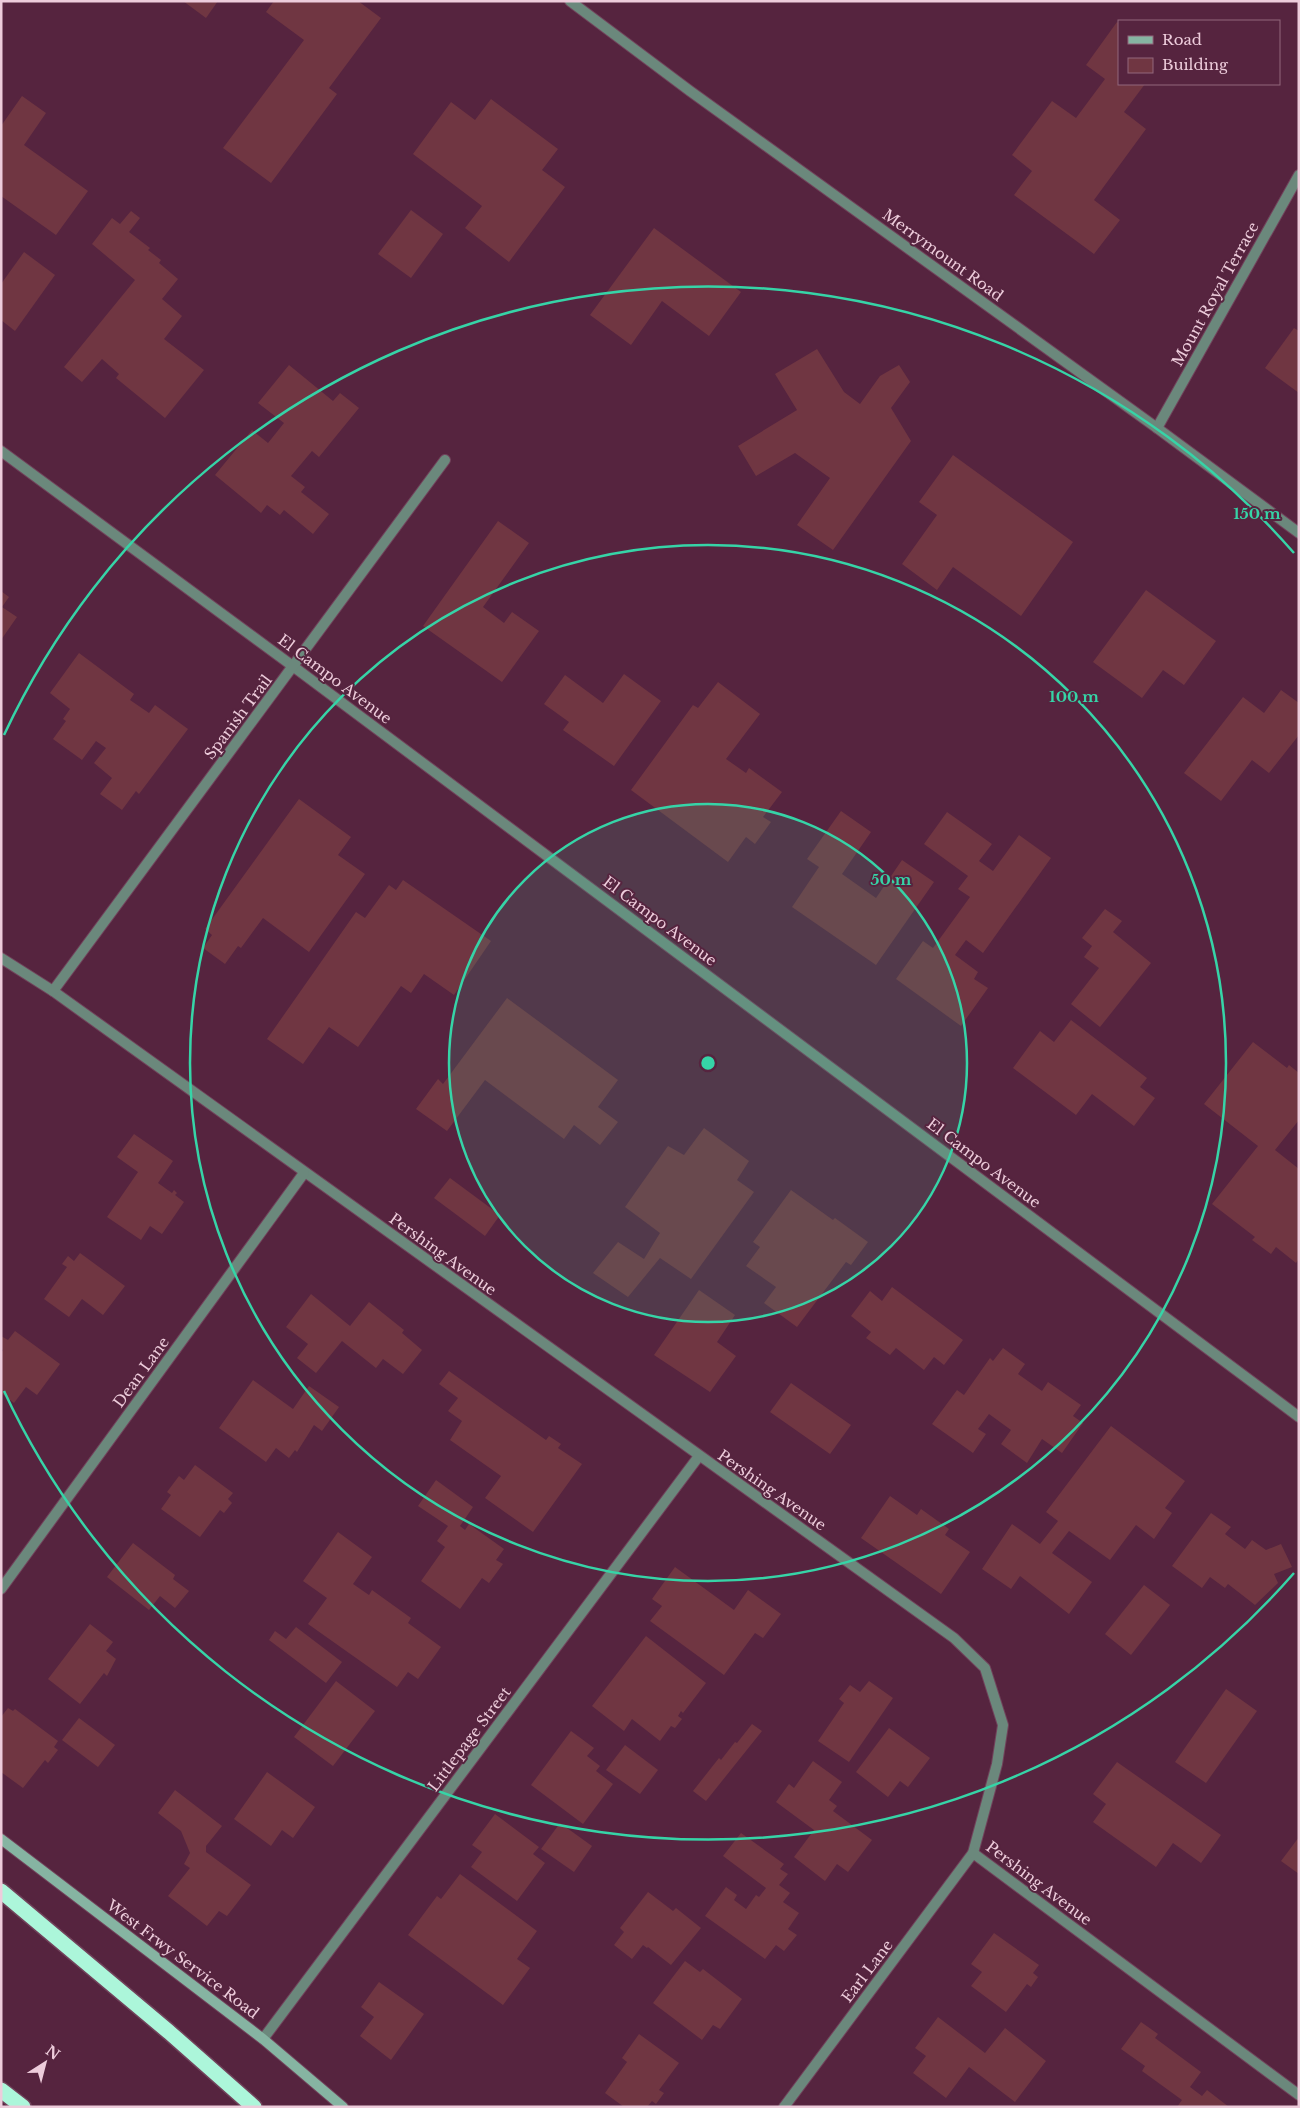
<svg xmlns="http://www.w3.org/2000/svg" width="1300" height="2108" font-family="'Libre Baskerville',serif">
<style>
.building{fill:#703642}
.lines{fill:none;stroke-linecap:round;stroke-linejoin:round}
.minor-casing{stroke:#71425b;stroke-width:12}
.secondary-casing{stroke:#71425b;stroke-width:12}
.motorway-casing{stroke:#71425b;stroke-width:18}
.minor{stroke:#6b887c;stroke-width:10}
.secondary{stroke:#86b4a2;stroke-width:10}
.motorway{stroke:#acf6da;stroke-width:15}
.ring{fill:none;stroke:#36d4a7;stroke-width:2.5}
.labels{text-anchor:middle;dominant-baseline:central;stroke-width:4;stroke-linejoin:round;paint-order:stroke}
.street-label{font-size:15px;fill:#edccdb;stroke:#56243f}
.centre{fill:#36d4a7;stroke:#56243f;stroke-width:2.5}
.ring-label{font-size:15px;text-anchor:middle;font-weight:bold;fill:#36d4a7;stroke:#56243f;stroke-width:4;stroke-linejoin:round;paint-order:stroke}
</style>
<rect width="100%" height="100%" fill="#56243f"/>
<g class="building">
<polygon points="183,1 218,1 206,18"/>
<polygon points="274,1 358,1 381,18 329,88 337,94 271,183 223,148 304,40 266,12"/>
<polygon points="1117,22 1119,24 1119,84 1145,84 1124,112 1146,129 1094,200 1120,220 1094,254 1014,195 1032,171 1012,155 1052,101 1076,118 1105,79 1086,65"/>
<polygon points="22,96 46,113 24,145 88,191 56,235 1,196 1,126"/>
<polygon points="491,99 558,149 542,170 565,187 509,262 465,228 482,206 413,154 451,102 475,120"/>
<polygon points="411,210 443,234 411,278 378,254"/>
<polygon points="131,211 140,218 129,232 150,248 148,250 161,260 159,263 178,279 162,299 182,316 164,339 204,370 165,418 116,378 119,374 102,359 82,382 64,367 135,280 92,244 112,218 120,224"/>
<polygon points="654,228 741,292 709,336 662,301 631,345 590,315"/>
<polygon points="24,252 55,275 15,331 1,320 1,284"/>
<polygon points="1294,328 1299,331 1299,393 1265,368"/>
<polygon points="817,349 844,392 860,404 880,376 899,365 910,382 891,408 911,441 833,550 797,525 830,478 795,453 756,476 738,446 797,410 775,374"/>
<polygon points="289,365 333,401 340,393 359,408 319,457 312,451 291,476 305,487 301,492 329,514 313,534 284,510 280,515 267,505 261,513 215,475 252,430 268,443 284,423 258,403"/>
<polygon points="953,455 1073,542 1021,616 953,567 937,590 902,564 937,515 919,502"/>
<polygon points="498,521 529,543 483,607 504,623 512,612 539,631 502,682 423,626"/>
<polygon points="1146,590 1216,641 1184,685 1163,670 1142,698 1093,662"/>
<polygon points="1,591 9,597 2,607 17,617 1,640"/>
<polygon points="79,653 134,694 130,700 149,713 155,705 188,729 139,794 136,791 122,810 100,794 112,778 94,763 106,748 96,741 82,760 53,739 66,721 63,719 70,709 50,693"/>
<polygon points="624,674 661,701 614,766 563,730 569,722 544,704 565,675 603,703"/>
<polygon points="718,682 760,714 726,759 746,773 749,768 782,792 763,817 771,822 755,844 746,837 728,862 631,790 693,705 698,708"/>
<polygon points="1281,690 1299,703 1299,735 1269,773 1252,760 1221,801 1184,773 1243,697 1264,713"/>
<polygon points="299,799 351,837 338,855 365,874 309,952 263,918 241,948 238,946 225,964 203,948 212,935 205,929"/>
<polygon points="841,811 871,832 842,874 876,898 902,860 934,882 876,965 792,907 819,867 807,859"/>
<polygon points="947,812 992,844 979,861 993,871 1019,835 1051,858 983,953 966,940 955,955 978,972 974,979 988,988 961,1026 896,979 923,941 933,948 970,897 958,889 968,876 924,844"/>
<polygon points="403,880 491,941 454,995 424,974 411,993 401,986 358,1047 329,1027 303,1064 267,1039 356,912 365,918 389,885 396,890"/>
<polygon points="1105,909 1122,921 1113,932 1151,963 1100,1027 1071,1004 1099,968 1084,957 1092,946 1082,938"/>
<polygon points="507,998 618,1080 598,1107 618,1122 600,1145 574,1125 564,1139 485,1080 447,1131 416,1109 438,1079 443,1084"/>
<polygon points="1071,1020 1147,1078 1140,1087 1155,1098 1134,1126 1092,1094 1076,1115 1013,1068 1040,1031 1054,1042"/>
<polygon points="1253,1042 1287,1068 1289,1065 1299,1073 1299,1120 1275,1150 1299,1169 1299,1259 1296,1263 1276,1247 1271,1254 1252,1240 1255,1237 1212,1204 1258,1146 1204,1104"/>
<polygon points="704,1128 749,1161 737,1180 754,1192 691,1279 660,1258 628,1297 593,1273 618,1242 644,1259 660,1233 625,1207 668,1146 684,1155"/>
<polygon points="134,1134 173,1161 158,1183 172,1193 174,1190 177,1193 175,1195 184,1202 162,1234 150,1226 141,1240 107,1217 138,1172 117,1157"/>
<polygon points="450,1178 500,1215 485,1236 434,1198"/>
<polygon points="791,1190 833,1220 835,1218 868,1242 851,1265 846,1262 797,1327 764,1303 776,1287 746,1266 760,1247 753,1242"/>
<polygon points="80,1253 125,1286 103,1315 82,1299 69,1317 44,1299 67,1267 62,1264 68,1256 74,1261"/>
<polygon points="892,1287 963,1340 944,1365 934,1357 924,1370 896,1348 890,1355 866,1338 871,1332 851,1316 870,1291 882,1301"/>
<polygon points="699,1290 735,1315 717,1342 736,1356 710,1392 654,1355"/>
<polygon points="311,1294 350,1326 369,1302 404,1330 402,1333 422,1350 403,1374 383,1359 376,1368 342,1341 316,1373 297,1358 308,1344 286,1327"/>
<polygon points="15,1331 60,1364 37,1395 26,1387 14,1403 1,1393 1,1353 3,1350 1,1349 1,1336 8,1340"/>
<polygon points="1003,1348 1025,1364 1018,1374 1042,1391 1048,1382 1081,1405 1073,1416 1083,1423 1062,1453 1042,1439 1027,1463 1001,1444 1011,1430 989,1414 978,1429 986,1434 973,1453 932,1424 957,1390 964,1395 990,1358 993,1361"/>
<polygon points="449,1371 546,1440 549,1436 561,1444 558,1448 582,1464 533,1532 485,1498 501,1476 450,1440 462,1421 448,1411 458,1398 439,1384"/>
<polygon points="253,1380 293,1409 309,1386 339,1407 322,1431 314,1425 297,1452 295,1450 289,1458 276,1448 266,1462 219,1428"/>
<polygon points="791,1383 851,1425 830,1454 770,1412"/>
<polygon points="1111,1426 1185,1481 1165,1508 1172,1513 1154,1539 1136,1525 1110,1560 1069,1531 1052,1553 1092,1582 1069,1614 1020,1576 1011,1589 982,1569 1012,1524 1040,1544 1058,1521 1046,1512"/>
<polygon points="195,1465 233,1493 228,1499 232,1503 224,1513 220,1510 200,1537 161,1509 171,1495 167,1492 179,1476 184,1480"/>
<polygon points="436,1480 473,1507 460,1526 465,1530 469,1524 504,1549 496,1560 503,1564 489,1583 482,1578 460,1609 421,1581 445,1547 437,1541 448,1526 418,1506"/>
<polygon points="890,1496 917,1515 921,1509 949,1529 945,1535 970,1552 941,1594 861,1538"/>
<polygon points="1211,1513 1231,1527 1225,1534 1245,1549 1252,1540 1266,1550 1281,1544 1292,1567 1274,1574 1278,1583 1255,1605 1228,1584 1225,1588 1210,1577 1202,1588 1172,1566"/>
<polygon points="338,1532 372,1557 353,1584 369,1595 372,1590 411,1618 408,1623 441,1647 418,1679 408,1672 397,1687 308,1624 327,1598 303,1581"/>
<polygon points="133,1543 175,1575 173,1579 189,1591 175,1608 160,1596 149,1610 107,1577"/>
<polygon points="675,1567 734,1610 748,1590 781,1614 763,1638 755,1633 724,1675 650,1621 662,1606 652,1599"/>
<polygon points="1144,1585 1170,1605 1131,1655 1105,1634"/>
<polygon points="90,1624 113,1642 106,1651 116,1659 107,1676 104,1673 80,1704 48,1679"/>
<polygon points="296,1627 342,1662 326,1683 269,1640 275,1631 286,1639"/>
<polygon points="646,1636 706,1683 683,1713 681,1711 678,1716 682,1719 675,1728 671,1726 660,1741 632,1719 624,1731 592,1706"/>
<polygon points="336,1681 375,1711 333,1766 294,1737"/>
<polygon points="869,1681 893,1698 849,1762 818,1741 844,1703 839,1699 850,1685 860,1692"/>
<polygon points="1226,1689 1257,1711 1206,1783 1175,1762"/>
<polygon points="8,1708 13,1711 15,1709 58,1741 54,1747 58,1750 48,1763 45,1760 23,1788 1,1772 1,1717"/>
<polygon points="79,1718 115,1745 98,1767 62,1740"/>
<polygon points="752,1724 762,1731 706,1801 693,1791 719,1758 721,1760 735,1742 737,1743"/>
<polygon points="889,1728 930,1758 908,1787 900,1781 888,1797 856,1772"/>
<polygon points="571,1731 594,1748 587,1756 600,1766 596,1771 613,1784 583,1824 531,1785"/>
<polygon points="625,1745 658,1770 640,1794 606,1770"/>
<polygon points="813,1761 842,1782 829,1800 837,1806 833,1811 872,1840 848,1872 837,1864 825,1881 794,1857 814,1830 776,1802 789,1784 794,1788"/>
<polygon points="1117,1762 1221,1835 1201,1863 1173,1843 1156,1867 1093,1822 1106,1804 1093,1794"/>
<polygon points="267,1772 315,1807 293,1838 282,1830 271,1846 234,1819"/>
<polygon points="175,1790 222,1826 206,1846 206,1852 251,1885 227,1916 219,1911 207,1926 168,1896 190,1868 184,1864 190,1853 181,1831 158,1813"/>
<polygon points="495,1814 539,1847 533,1854 545,1863 517,1901 471,1867 482,1852 472,1845"/>
<polygon points="560,1823 592,1846 574,1872 541,1849"/>
<polygon points="741,1833 784,1864 780,1869 788,1874 779,1885 790,1893 783,1902 799,1913 788,1929 797,1935 784,1951 776,1945 765,1959 705,1916 726,1887 737,1895 734,1900 746,1909 756,1895 759,1897 766,1888 723,1856"/>
<polygon points="1299,1837 1299,1874 1281,1861"/>
<polygon points="460,1874 537,1931 517,1959 530,1968 503,2005 408,1935 437,1896 441,1899"/>
<polygon points="648,1892 673,1911 676,1908 701,1928 671,1965 648,1947 647,1948 643,1945 632,1959 614,1945 624,1932 620,1928"/>
<polygon points="994,1933 1039,1965 1033,1973 1038,1977 1031,1987 1027,1984 1006,2012 971,1986 982,1972 971,1964"/>
<polygon points="685,1961 700,1972 703,1969 742,1999 720,2029 713,2025 702,2040 653,2003"/>
<polygon points="379,1982 424,2014 391,2060 360,2036 374,2017 361,2007"/>
<polygon points="938,2017 985,2053 1005,2028 1046,2061 1015,2102 969,2067 946,2098 913,2073 926,2056 915,2048"/>
<polygon points="1141,2022 1158,2034 1155,2038 1201,2072 1190,2087 1202,2096 1207,2090 1229,2107 1177,2107 1182,2100 1142,2071 1145,2066 1121,2049"/>
<polygon points="639,2034 679,2063 659,2090 664,2093 656,2104 652,2101 647,2107 624,2107 605,2093 627,2062 622,2058"/>
</g>
<g class="lines">
<g class="minor-casing">
<g id="minor">
<polyline points="570,1 690,91 1157,428 1299,533"/>
<polyline points="1157,428 1299,175"/>
<polyline points="1,451 294,667 1299,1417"/>
<polyline points="1,958 53,991 954,1638 985,1668 1003,1725 997,1764 973,1853 784,2107"/>
<polyline points="53,991 445,460"/>
<polyline points="1,1589 304,1173"/>
<polyline points="973,1853 1299,2095"/>
<polyline points="263,2039 699,1456"/>
</g>
</g>
<g class="secondary-casing">
<polyline id="secondary" points="1,1839 263,2039 343,2107"/>
</g>
<g class="motorway-casing">
<g id="motorway">
<polyline points="1,1891 169,2032 254,2107"/>
<polyline points="1,2090 23,2107"/>
</g>
</g>
<use href="#minor" class="minor"/>
<use href="#secondary" class="secondary"/>
<use href="#motorway" class="motorway"/>
</g>
<circle cx="708" cy="1063" r="259" fill="#36d4a7" fill-opacity=".12"/>
<g class="ring">
<circle cx="708" cy="1063" r="259"/>
<circle cx="708" cy="1063" r="518"/>
<path d="M1294 1573A777 777 0 0 1 4 1391M4 735A777 777 0 0 1 1294 553"/>
</g>
<g class="labels">
<g class="street-label">
<text transform="translate(943 255) rotate(36)">Merrymount Road</text>
<text transform="translate(1215 294) rotate(-61)">Mount Royal Terrace</text>
<text transform="translate(335 679) rotate(37)">El Campo Avenue</text>
<text transform="translate(238 717) rotate(-53)">Spanish Trail</text>
<text transform="translate(660 921) rotate(37)">El Campo Avenue</text>
<text transform="translate(984 1163) rotate(37)">El Campo Avenue</text>
<text transform="translate(443 1254) rotate(36)">Pershing Avenue</text>
<text transform="translate(141 1372) rotate(-54)">Dean Lane</text>
<text transform="translate(772 1490) rotate(35)">Pershing Avenue</text>
<text transform="translate(469 1739) rotate(-53)">Littlepage Street</text>
<text transform="translate(1039 1883) rotate(37)">Pershing Avenue</text>
<text transform="translate(183 1959) rotate(37)">West Frwy Service Road</text>
<text transform="translate(867 1971) rotate(-53)">Earl Lane</text>
</g>
</g>
<circle cx="708" cy="1063" r="8" class="centre"/>
<g class="ring-label">
<text x="1257" y="519">150 m</text>
<text x="1074" y="702">100 m</text>
<text x="891" y="885">50 m</text>
</g>
<rect width="1300" height="2108" fill="none" stroke="#edccdb" stroke-width="5"/>
<rect x="1118" y="20" width="162" height="65" fill="#56243f" stroke="#92677d"/>
<rect x="1128" y="36" width="25" height="8" fill="#86b4a2" stroke="#92677d"/>
<text x="1162" y="45" font-size="15" fill="#edccdb">Road</text>
<rect x="1128" y="58" width="25" height="15" fill="#703642" stroke="#92677d"/>
<text x="1162" y="70" font-size="15" fill="#edccdb">Building</text>
<g transform="translate(45 2063) rotate(36)" stroke="#56243f" stroke-width="4" paint-order="stroke">
<path d="M0-4L9 19L0 12L-9 19Z" fill="#edccdb"/>
<text y="-8" font-size="14" font-weight="bold" text-anchor="middle" fill="#edccdb">N</text>
</g>
</svg>
